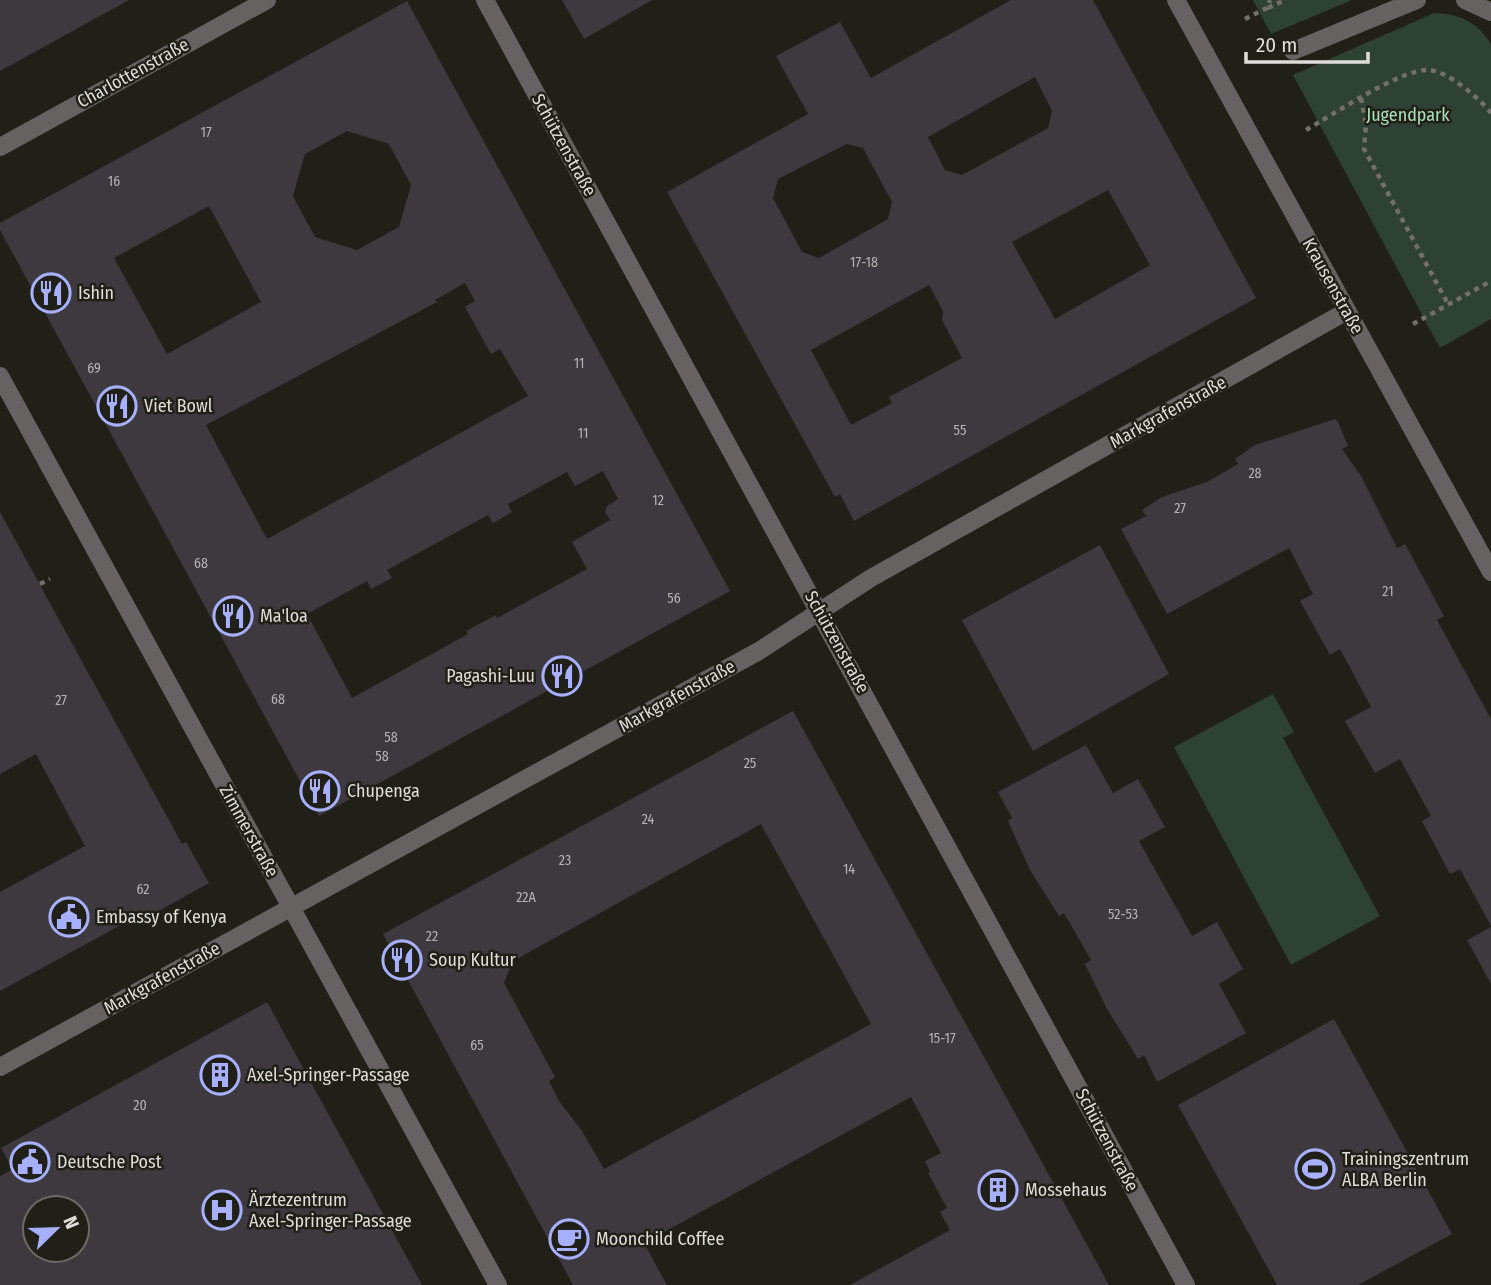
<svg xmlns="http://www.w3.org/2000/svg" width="1491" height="1285" font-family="'Fira Sans Condensed',sans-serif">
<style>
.green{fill:#2e4234}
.building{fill:#3e393f;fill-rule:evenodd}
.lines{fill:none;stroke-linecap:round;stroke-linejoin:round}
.path{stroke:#71706a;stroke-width:4.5;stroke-dasharray:5 5;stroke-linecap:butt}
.service{stroke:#666261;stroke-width:18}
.minor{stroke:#666261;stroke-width:18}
.labels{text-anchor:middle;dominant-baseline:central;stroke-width:5;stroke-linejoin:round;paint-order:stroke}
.number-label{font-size:14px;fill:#b6b4b2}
.street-label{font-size:18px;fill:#deddd9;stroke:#201f18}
.park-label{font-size:18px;fill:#a7e0b9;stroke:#201f18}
.poi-label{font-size:18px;fill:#deddd9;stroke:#201f18;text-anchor:start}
</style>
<rect width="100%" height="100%" fill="#201f18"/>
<g class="green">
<polygon points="1253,0 1352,0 1271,34"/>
<path d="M1434 13C1460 14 1477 22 1491 44V319L1440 348 1293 75Z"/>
<polygon points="1273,694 1294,732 1283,738 1380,916 1291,965 1174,747"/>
</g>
<g class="building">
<polygon points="0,0 129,0 0,71"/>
<polygon points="562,0 652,0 584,39"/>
<path d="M1011 0H1093L1256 298 854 521 840 494 835 497 667 192 808 114 776 56 840 22 871 78ZM1035 77 1052 111 1048 128 962 175 945 170 928 137ZM847 144 863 148 892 202 888 219 819 258 802 252 773 198 778 179ZM1108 190 1150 265 1055 319 1012 242ZM929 285 943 311 942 320 962 358 889 397 892 403 851 425 811 350Z"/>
<path d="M407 1 730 591 319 816 0 230V223ZM347 131 389 144 411 185 399 227 357 250 315 237 293 196 305 154ZM209 206 261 302 167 354 114 258ZM465 283 475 301 465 307 491 354 500 349 528 396 267 539 206 425 437 302 435 300ZM603 471 618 499 607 506 605 512 610 520 572 542 587 569 497 618 496 615 466 631 468 634 352 698 307 614 367 581 371 589 392 578 387 570 488 515 493 523 512 512 508 504 567 472 575 486Z"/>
<polygon points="1335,419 1338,422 1348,446 1342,449 1361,476 1397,548 1405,544 1444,616 1437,620 1491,719 1491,926 1460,869 1450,874 1422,821 1431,816 1400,759 1375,773 1345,721 1371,707 1340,649 1330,655 1300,601 1313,594 1289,548 1167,614 1121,529 1146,516 1142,510 1162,497 1207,482 1238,464 1235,459 1255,445"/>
<polygon points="0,512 182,844 186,842 209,883 146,918 143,913 0,991 0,892 85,846 36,754 0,774"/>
<polygon points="1100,545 1169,674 1033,751 962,620"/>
<path d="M793 711 1020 1122 1109 1285H850L950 1230 940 1212 947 1208 928 1173 930 1172 925 1161 941 1153 911 1097 644 1243 667 1285H573L383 934ZM761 824 871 1024 604 1169 582 1131 559 1101 549 1081 555 1077 504 983 513 961Z"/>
<polygon points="1086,745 1113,793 1138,779 1165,827 1139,841 1192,936 1217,922 1243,969 1219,984 1246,1033 1157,1082 1144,1055 1138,1059 1107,1009 1085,964 1091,960 1064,913 1059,916 1030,870 1008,821 1012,818 998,792"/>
<polygon points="1491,927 1491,984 1467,940"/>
<path d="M267 1002 422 1285H0V1176L13 1169 1 1148ZM35 1208H77V1250H35Z"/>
<polygon points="1334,1019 1452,1234 1358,1285 1277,1285 1178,1105"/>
</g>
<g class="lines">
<g class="path">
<polyline points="1268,8 1285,0"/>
<polyline points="1245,19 1267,8 1270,0"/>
<polyline points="1361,98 1366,124 1364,149 1448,304"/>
<path d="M1306 130C1334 114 1400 69 1429 70 1448 71 1480 99 1491 113"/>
<polyline points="1413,324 1491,281"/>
<polyline points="40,584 50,579"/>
</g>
<g class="service">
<polyline points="1465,0 1491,12"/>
<polyline points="1293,51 1417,0"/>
</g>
<g class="minor">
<polyline points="485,0 1186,1285"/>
<polyline points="1176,0 1491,572"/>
<polyline points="0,147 267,0"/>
<polyline points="0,376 498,1285"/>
<polyline points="0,1067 759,651 871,578 1347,311"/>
</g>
</g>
<defs>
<g id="restaurant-ring" transform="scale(2.0125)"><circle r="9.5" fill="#201f18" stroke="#a7b0fc" stroke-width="1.5"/><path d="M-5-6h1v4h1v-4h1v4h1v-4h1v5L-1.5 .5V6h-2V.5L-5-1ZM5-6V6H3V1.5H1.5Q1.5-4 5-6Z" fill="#a7b0fc"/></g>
<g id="civic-ring" transform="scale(2.0125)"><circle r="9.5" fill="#201f18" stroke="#a7b0fc" stroke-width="1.5"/><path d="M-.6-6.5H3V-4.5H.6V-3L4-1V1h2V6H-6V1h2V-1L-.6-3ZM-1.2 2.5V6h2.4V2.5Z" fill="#a7b0fc"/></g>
<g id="building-ring" transform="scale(2.0125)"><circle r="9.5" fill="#201f18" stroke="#a7b0fc" stroke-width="1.5"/><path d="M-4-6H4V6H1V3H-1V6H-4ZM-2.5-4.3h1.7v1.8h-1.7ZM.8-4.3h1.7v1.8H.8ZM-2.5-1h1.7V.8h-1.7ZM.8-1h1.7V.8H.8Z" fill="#a7b0fc"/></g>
<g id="stadium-ring" transform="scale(2.0125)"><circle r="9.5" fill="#201f18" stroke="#a7b0fc" stroke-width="1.5"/><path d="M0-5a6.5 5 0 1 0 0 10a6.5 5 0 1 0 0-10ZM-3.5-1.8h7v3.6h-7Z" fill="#a7b0fc"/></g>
<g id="hospital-ring" transform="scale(2.0125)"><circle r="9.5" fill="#201f18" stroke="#a7b0fc" stroke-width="1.5"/><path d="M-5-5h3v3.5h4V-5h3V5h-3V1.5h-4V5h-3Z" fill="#a7b0fc"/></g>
<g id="cafe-ring" transform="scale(2.0125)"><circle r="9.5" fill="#201f18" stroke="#a7b0fc" stroke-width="1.5"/><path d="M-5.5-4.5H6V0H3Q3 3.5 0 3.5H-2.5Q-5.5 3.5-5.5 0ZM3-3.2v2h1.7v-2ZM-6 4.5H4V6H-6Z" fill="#a7b0fc"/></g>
</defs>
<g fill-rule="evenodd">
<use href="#restaurant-ring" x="51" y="293"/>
<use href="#restaurant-ring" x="117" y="406"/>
<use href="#restaurant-ring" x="233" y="616"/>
<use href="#restaurant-ring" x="562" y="676"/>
<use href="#restaurant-ring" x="320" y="791"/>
<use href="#civic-ring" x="69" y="917"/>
<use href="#restaurant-ring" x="402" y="960"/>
<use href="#building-ring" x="220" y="1075"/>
<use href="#civic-ring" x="30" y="1162"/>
<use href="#stadium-ring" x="1315" y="1169"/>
<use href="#building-ring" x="998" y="1190"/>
<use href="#hospital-ring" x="222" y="1210"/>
<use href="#cafe-ring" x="569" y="1239"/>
</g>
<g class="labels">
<g class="number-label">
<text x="206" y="132">17</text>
<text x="114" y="181">16</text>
<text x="864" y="262">17-18</text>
<text x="579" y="363">11</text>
<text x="94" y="368">69</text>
<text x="960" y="430">55</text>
<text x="583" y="433">11</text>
<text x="1255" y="473">28</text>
<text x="658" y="500">12</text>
<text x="1180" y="508">27</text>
<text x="201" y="563">68</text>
<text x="1388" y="591">21</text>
<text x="674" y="598">56</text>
<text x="278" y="699">68</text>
<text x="61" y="700">27</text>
<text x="391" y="737">58</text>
<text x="382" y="756">58</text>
<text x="750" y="763">25</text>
<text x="648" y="819">24</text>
<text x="565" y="860">23</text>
<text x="849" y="869">14</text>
<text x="143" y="889">62</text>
<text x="526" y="897">22A</text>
<text x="1123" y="914">52-53</text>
<text x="432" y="936">22</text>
<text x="942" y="1038">15-17</text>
<text x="477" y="1045">65</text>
<text x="140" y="1105">20</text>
</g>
<g class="street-label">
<text transform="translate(133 73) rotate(-29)">Charlottenstraße</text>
<text transform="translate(564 145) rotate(61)">Schützenstraße</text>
<text transform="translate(1333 286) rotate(61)">Krausenstraße</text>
<text transform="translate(1168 412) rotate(-29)">Markgrafenstraße</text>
<text transform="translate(837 642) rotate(61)">Schützenstraße</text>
<text transform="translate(677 696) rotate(-29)">Markgrafenstraße</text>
<text transform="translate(249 831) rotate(61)">Zimmerstraße</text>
<text transform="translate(162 978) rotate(-29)">Markgrafenstraße</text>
<text transform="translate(1107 1140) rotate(62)">Schützenstraße</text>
</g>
<g class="park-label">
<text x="1408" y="115">Jugendpark</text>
</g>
<g class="poi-label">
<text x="78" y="293">Ishin</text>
<text x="144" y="406">Viet Bowl</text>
<text x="260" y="616">Ma'loa</text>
<text x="535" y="676" text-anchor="end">Pagashi-Luu</text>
<text x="347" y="791">Chupenga</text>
<text x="96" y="917">Embassy of Kenya</text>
<text x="429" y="960">Soup Kultur</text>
<text x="247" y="1075">Axel-Springer-Passage</text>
<text x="1342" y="1159">Trainingszentrum<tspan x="1342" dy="21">ALBA Berlin</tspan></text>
<text x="57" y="1162">Deutsche Post</text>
<text x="1025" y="1190">Mossehaus</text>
<text x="249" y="1200">Ärztezentrum<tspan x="249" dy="21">Axel-Springer-Passage</tspan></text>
<text x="596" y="1239">Moonchild Coffee</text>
</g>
</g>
<g transform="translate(56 1229) rotate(67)"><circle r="33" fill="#201f18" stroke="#6c6b65" stroke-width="2"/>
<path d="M0-5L12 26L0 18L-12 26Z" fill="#a7b0fc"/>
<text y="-10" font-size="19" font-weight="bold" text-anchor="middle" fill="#deddd9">N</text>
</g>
<path d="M1246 52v10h122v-10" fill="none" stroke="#deddd9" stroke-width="3.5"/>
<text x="1256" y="52" font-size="21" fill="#deddd9" stroke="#201f18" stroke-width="5" paint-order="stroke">20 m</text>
</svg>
